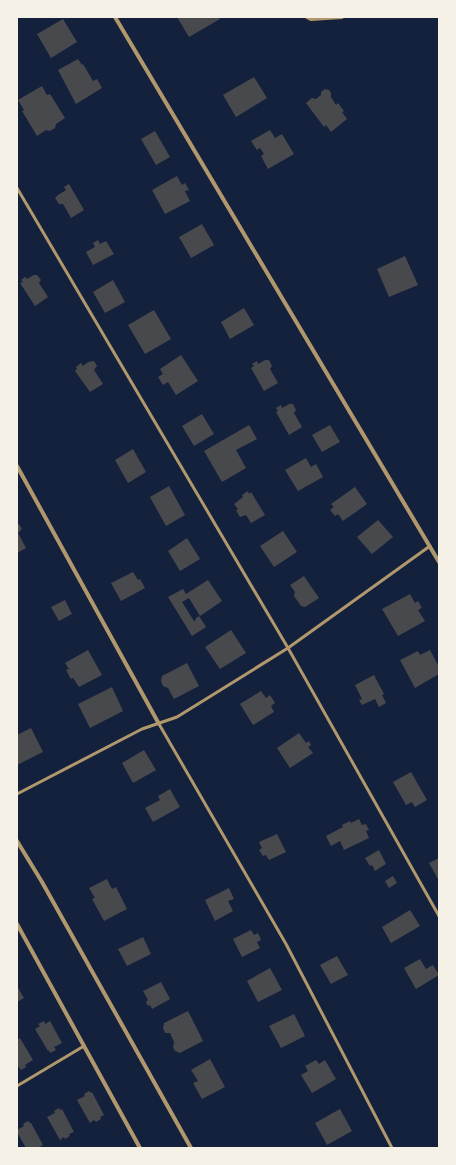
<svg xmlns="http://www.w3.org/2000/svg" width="456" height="1165" font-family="Barlow,sans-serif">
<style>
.building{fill:#48494c}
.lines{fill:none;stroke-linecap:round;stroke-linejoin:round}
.service{stroke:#b1986c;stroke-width:3}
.minor{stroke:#b1986c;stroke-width:4}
</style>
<rect width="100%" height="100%" fill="#14213d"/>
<g class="building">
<polygon points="177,17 218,17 220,19 189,37"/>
<polygon points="63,19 77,42 51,58 37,34"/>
<polygon points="78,59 82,65 83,64 93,81 97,79 102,88 76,104 58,70"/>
<polygon points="254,77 267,98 236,117 223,95"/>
<polygon points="42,86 47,95 50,94 65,118 56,124 55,128 50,131 46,130 37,136 22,111 24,110 18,100"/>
<polygon points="325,89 329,90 331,93 331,97 336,105 338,103 344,111 342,112 347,119 331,132 326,125 324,127 306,103 312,98 316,99 321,95 321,92"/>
<polygon points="270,130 275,138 282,134 294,154 268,169 261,156 264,154 260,148 257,150 251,141"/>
<polygon points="155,131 170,157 156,165 141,139"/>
<polygon points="177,176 182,185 185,183 189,190 185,191 190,201 165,214 152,190"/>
<polygon points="69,184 84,210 71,218 63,204 59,204 55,198 58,195 66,190 64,187"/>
<polygon points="202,224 214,245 191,258 179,237"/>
<polygon points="98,240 100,244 106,241 114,254 93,265 86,252 95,247 93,243"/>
<polygon points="405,256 418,285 389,297 377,269"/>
<polygon points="34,275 37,275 41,280 39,283 48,297 35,306 20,283 23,282 21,280 25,277 27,279"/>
<polygon points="113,280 125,302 105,313 93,292"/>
<polygon points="244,308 254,325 230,339 221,322"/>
<polygon points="154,310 171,339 145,354 128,325"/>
<polygon points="181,355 198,381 176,395 168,382 163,385 158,377 163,374 160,369"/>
<polygon points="265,360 269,360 272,366 270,369 278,383 264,391 251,368 254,366 252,364 257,361 258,364"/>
<polygon points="94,361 97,366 94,370 103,384 90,392 75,371 77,369 76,367 81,363 83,366 88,362"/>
<polygon points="289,404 293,404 296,410 294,413 302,427 289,435 276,412 278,411 276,408 281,405 282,408"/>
<polygon points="202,414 214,434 194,446 182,426"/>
<polygon points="249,425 257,439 236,450 246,468 222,482 204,451"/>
<polygon points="330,425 340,442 322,452 312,435"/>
<polygon points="133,449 146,472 128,483 115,460"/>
<polygon points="306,458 311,467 316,464 323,477 298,491 285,470"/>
<polygon points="169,486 185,515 166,526 150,497"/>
<polygon points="355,487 367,504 343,521 338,514 335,516 330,510 334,507 331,504"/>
<polygon points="248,491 249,494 251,492 265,515 251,523 246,515 240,517 236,510 238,509 234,504 243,497 242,495"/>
<polygon points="378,520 393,537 372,554 357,537"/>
<polygon points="17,524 19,524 22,529 18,533 26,548 17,553"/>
<polygon points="283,531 297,552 274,567 260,546"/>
<polygon points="187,538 200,559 180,571 168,551"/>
<polygon points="133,572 138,580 140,579 145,588 121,601 111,583"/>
<polygon points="304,576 319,598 305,607 301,606 294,596 295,592 290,585"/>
<polygon points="208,580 222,601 200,616 189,598 182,602 194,621 196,621 195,619 199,616 206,627 192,636 168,597 183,589 186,594"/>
<polygon points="410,594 415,603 418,601 422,608 418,610 425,621 398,636 382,609"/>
<polygon points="65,600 72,614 59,621 51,607"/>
<polygon points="231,630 246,653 220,669 205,647"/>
<polygon points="88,650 102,675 79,687 73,678 71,679 66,670 69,669 65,663"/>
<polygon points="430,650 439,667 439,674 415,688 400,660 418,651 420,655"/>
<polygon points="187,663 199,686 174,699 168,688 163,686 161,681 162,676"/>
<polygon points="374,675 384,694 382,695 386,703 379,707 375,699 362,705 359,700 362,699 355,685"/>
<polygon points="112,687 123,711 90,728 78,704"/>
<polygon points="261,691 266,698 270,695 275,703 271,706 274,712 253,725 240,704"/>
<polygon points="31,728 43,752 17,765 17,735"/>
<polygon points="299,733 306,743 309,741 311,745 308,747 313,753 290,768 277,748"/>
<polygon points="144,750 156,770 133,783 122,763"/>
<polygon points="411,772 427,800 415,807 412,802 406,805 393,782"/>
<polygon points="170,789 180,807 153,822 145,808 160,800 158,796"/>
<polygon points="359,819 362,825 366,824 369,830 366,831 369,838 344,850 340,841 331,846 326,836 343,827 342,825 350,821 351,823"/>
<polygon points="277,834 286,852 269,860 266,855 263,856 259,850 262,848 259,842"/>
<polygon points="379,850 386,864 375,871 372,865 370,866 365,858"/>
<polygon points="439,858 439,881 429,863"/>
<polygon points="393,876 397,883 389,888 385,881"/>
<polygon points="107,879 112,889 116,887 127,909 104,921 92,899 95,898 89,888"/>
<polygon points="229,888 234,899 228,901 233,911 215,921 205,900"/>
<polygon points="410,910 420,926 391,943 382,927"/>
<polygon points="251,930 254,935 258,933 261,940 257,942 260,948 242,957 233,939"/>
<polygon points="143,937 151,954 127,966 118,949"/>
<polygon points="337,956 348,975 331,984 320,965"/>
<polygon points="420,959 426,969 433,965 439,975 416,989 404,968"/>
<polygon points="270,968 282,990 258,1002 247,981"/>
<polygon points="161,982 170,999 152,1009 150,1005 148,1006 146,1002 148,1000 143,991"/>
<polygon points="17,986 24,998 17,1002"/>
<polygon points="188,1011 203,1041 180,1053 175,1051 173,1047 174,1042 170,1033 165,1033 163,1028 164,1023"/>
<polygon points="294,1014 305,1036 281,1048 269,1026"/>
<polygon points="44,1021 45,1024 50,1021 62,1043 54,1047 56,1050 50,1053 49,1050 48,1051 35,1029 40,1026 38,1024"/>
<polygon points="20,1038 33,1060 25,1065 26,1067 21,1070 17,1065 17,1040"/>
<polygon points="210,1059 225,1087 202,1099 193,1083 198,1081 191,1070"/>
<polygon points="316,1060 319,1064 325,1060 336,1079 312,1093 301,1075 308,1071 305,1066"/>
<polygon points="89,1091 91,1093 92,1092 104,1115 100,1117 101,1119 96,1122 94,1120 90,1123 77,1100 85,1096 84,1094"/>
<polygon points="59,1108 60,1110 62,1109 74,1132 69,1134 70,1136 65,1139 64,1137 60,1140 47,1117 55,1113 54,1111"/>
<polygon points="340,1109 352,1131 327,1145 315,1123"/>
<polygon points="28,1121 30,1123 31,1123 43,1145 38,1148 26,1148 17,1132 17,1130 24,1126 23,1124"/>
</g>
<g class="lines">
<g class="service">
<polyline points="17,188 288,648 439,916"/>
<polyline points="159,724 286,944 392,1148"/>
<polyline points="17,794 142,729 177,717 288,648 430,546"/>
<polyline points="17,1086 84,1046"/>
</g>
<g class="minor">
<polyline points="115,17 439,562"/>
<polyline points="307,17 311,19 342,17"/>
<polyline points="17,466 159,724"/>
<polyline points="17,841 42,882 191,1148"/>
<polyline points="17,924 140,1148"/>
</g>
</g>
<rect width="456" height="1165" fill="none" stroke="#f6f1e7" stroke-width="36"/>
</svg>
